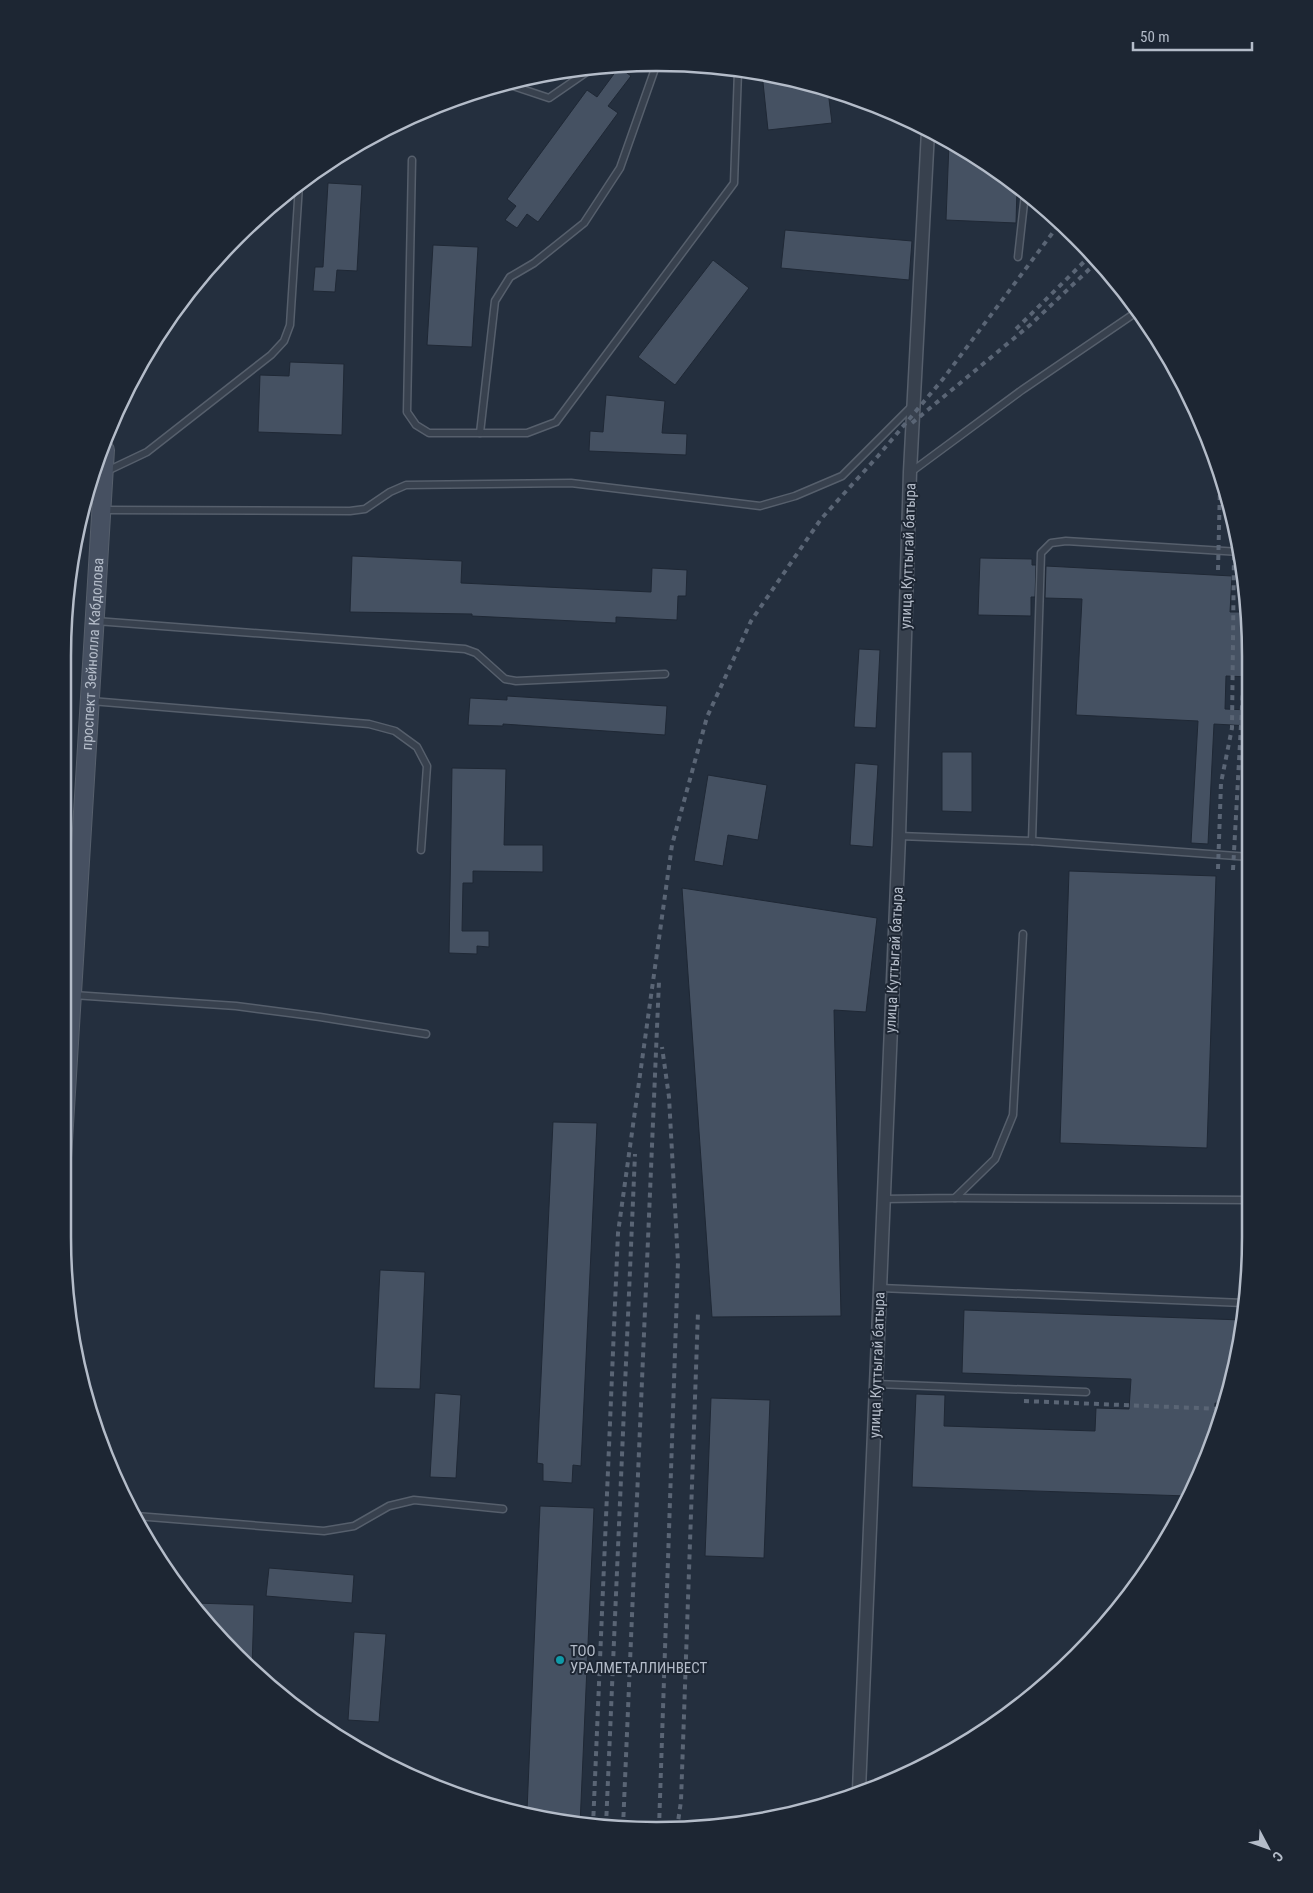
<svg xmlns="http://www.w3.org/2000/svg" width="1313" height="1893" font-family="'Roboto Condensed',sans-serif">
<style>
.building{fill:#455162;stroke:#1f2835}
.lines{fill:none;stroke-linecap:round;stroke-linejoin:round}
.lane-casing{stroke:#565f6c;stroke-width:9}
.street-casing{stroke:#565f6c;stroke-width:15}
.secondary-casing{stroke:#565f6c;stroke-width:20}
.lane{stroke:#38414e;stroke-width:6}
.street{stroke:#38414e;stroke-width:12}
.secondary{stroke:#465061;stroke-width:18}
.rail{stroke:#5a6575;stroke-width:4;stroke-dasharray:5 5;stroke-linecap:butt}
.culture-dot{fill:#0f9aa8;stroke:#1d2633;stroke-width:2}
.labels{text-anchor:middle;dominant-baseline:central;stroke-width:4;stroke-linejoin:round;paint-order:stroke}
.street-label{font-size:15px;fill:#b4bcc9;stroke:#1d2633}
.poi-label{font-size:15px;fill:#b4bcc9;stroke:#1d2633;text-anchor:start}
.rim{fill:none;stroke:#b4bcc9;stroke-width:2.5}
</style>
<rect width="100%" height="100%" fill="#242f3e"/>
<g class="building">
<polygon points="619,67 631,76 608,106 618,113 538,222 527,214 517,228 505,220 516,206 507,199 587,90 597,97"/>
<polygon points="762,73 773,74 828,91 832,123 768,130"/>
<polygon points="949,143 987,163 1017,188 1016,223 946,220"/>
<polygon points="328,183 362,185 357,271 337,270 335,292 313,291 315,267 323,267"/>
<polygon points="785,230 912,241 909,280 781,268"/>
<polygon points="433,245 478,247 472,347 427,345"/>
<polygon points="713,260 749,288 675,385 638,357"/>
<polygon points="290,362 344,364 342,435 258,432 260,375 289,376"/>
<polygon points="606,395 665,401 662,433 687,434 686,455 589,451 590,431 603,432"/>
<polygon points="352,556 462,561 461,583 651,592 652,568 687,570 686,596 678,596 677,620 616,617 616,623 472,616 472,614 350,612"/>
<polygon points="980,558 1032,559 1032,565 1036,565 1035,597 1031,597 1031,616 978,615"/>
<polygon points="1046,566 1232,576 1230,612 1246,612 1250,656 1250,677 1226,676 1225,709 1250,710 1250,726 1214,724 1208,844 1191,843 1198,721 1076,715 1082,599 1045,598"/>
<polygon points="859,649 880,650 876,728 854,727"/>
<polygon points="507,696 667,706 665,735 503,724 503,726 468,725 470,698 507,700"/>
<polygon points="942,752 972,752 972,812 942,811"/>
<polygon points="855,763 878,765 873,847 850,845"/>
<polygon points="452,768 506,769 504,845 543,845 543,872 473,871 473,883 463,883 462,931 489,931 489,947 477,946 477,954 449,953"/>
<polygon points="708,775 767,785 758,840 728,835 723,866 694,861"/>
<polygon points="1069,871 1216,876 1207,1148 1060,1143"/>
<polygon points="682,888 877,918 866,1012 834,1010 841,1316 712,1317"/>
<polygon points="553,1122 597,1123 581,1466 573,1465 572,1483 543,1481 543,1464 537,1463"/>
<polygon points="380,1270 425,1272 420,1389 374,1388"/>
<polygon points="964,1310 1242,1320 1239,1353 1224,1404 1215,1403 1214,1434 1205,1464 1188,1496 912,1487 916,1394 945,1395 944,1426 1095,1431 1096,1408 1129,1409 1131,1379 962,1373"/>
<polygon points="435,1393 461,1395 456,1478 430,1477"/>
<polygon points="711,1398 770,1400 764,1558 705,1556"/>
<polygon points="540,1506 594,1508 580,1825 527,1811"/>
<polygon points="269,1568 354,1575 352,1603 266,1596"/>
<polygon points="195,1603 254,1605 252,1668"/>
<polygon points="354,1632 386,1634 379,1722 348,1720"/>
</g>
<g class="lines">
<g class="lane-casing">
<g id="lane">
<polyline points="507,84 549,98 591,69"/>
<polyline points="412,160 407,412 416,425 429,433 527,433 556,422 734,183 738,71"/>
<polyline points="1018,257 1025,194"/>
<polyline points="480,433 495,301 510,277 534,263 584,223 620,168 657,63"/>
<polyline points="107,471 147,452 271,355 284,341 290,325 299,185"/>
<polyline points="911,472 1022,390 1138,311"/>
<polyline points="104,510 350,511 365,509 390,492 406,485 571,483 760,506 795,496 842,476 913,405"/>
<polyline points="96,621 465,649 476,653 505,679 516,681 665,674"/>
<polyline points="91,701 369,724 395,731 417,747 427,766 421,850"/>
<polyline points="899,836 1032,841 1250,857"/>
<polyline points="1032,841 1041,553 1051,543 1066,541 1240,552"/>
<polyline points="73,995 236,1006 320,1017 426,1034"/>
<polyline points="955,1198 1250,1200"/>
<polyline points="883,1199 955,1198 995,1159 1013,1115 1023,934"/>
<polyline points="880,1288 1244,1303"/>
<polyline points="876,1384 1086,1392"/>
<polyline points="136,1516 324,1531 354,1526 389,1506 414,1500 503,1509"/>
</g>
</g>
<g class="street-casing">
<polyline id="street" points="859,1790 899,836 910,472 928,131"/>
</g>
<g class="secondary-casing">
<g id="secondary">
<path id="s1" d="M62 1158 105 450"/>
</g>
</g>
<use href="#lane" class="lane"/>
<use href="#street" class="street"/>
<use href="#secondary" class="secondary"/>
<g class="rail">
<polyline points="1016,329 1092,254"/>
<polyline points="912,423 1030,325 1098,261"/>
<polyline points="1218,570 1220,486"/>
<polyline points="1218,869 1221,783 1232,728 1234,552 1236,532"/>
<polyline points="1233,870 1247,616"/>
<polyline points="1024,1401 1222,1409"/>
<polyline points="593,1826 618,1233 672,845 707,717 751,621 821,519 878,456 943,379 1060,223"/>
<polyline points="606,1826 635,1154"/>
<polyline points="623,1827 659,981"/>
<polyline points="659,1828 678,1262 669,1097 662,1047"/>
<polyline points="677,1829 681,1801 698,1312"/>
</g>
</g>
<circle class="culture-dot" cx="560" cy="1660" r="5"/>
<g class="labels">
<g class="street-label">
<text transform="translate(908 556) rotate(-88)">улица Куттыгай батыра</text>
<text stroke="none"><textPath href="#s1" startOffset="505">проспект Зейнолла Кабдолова</textPath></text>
<text transform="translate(894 960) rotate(-87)">улица Куттыгай батыра</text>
<text transform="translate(877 1365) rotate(-88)">улица Куттыгай батыра</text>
</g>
<g class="poi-label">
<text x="570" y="1651">ТОО<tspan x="570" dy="17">УРАЛМЕТАЛЛИНВЕСТ</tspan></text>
</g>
</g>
<path d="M0 0H1313V1893H0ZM656 71H657A585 585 0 0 1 1242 656V1237A585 585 0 0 1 657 1822H656A585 585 0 0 1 71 1237V656A585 585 0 0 1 656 71Z" fill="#1d2633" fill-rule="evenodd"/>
<path class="rim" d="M656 71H657A585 585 0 0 1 1242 656V1237A585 585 0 0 1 657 1822H656A585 585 0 0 1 71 1237V656A585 585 0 0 1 656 71Z"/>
<g transform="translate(1268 1848) rotate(131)" stroke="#1d2633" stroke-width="4" paint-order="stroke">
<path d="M0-4L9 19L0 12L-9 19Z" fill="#b4bcc9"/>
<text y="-8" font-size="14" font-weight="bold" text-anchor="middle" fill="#b4bcc9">С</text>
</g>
<path d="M1133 42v8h119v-8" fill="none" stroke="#b4bcc9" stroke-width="2.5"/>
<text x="1140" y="42" font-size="15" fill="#b4bcc9" stroke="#1d2633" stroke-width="4" paint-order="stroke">50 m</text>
</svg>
